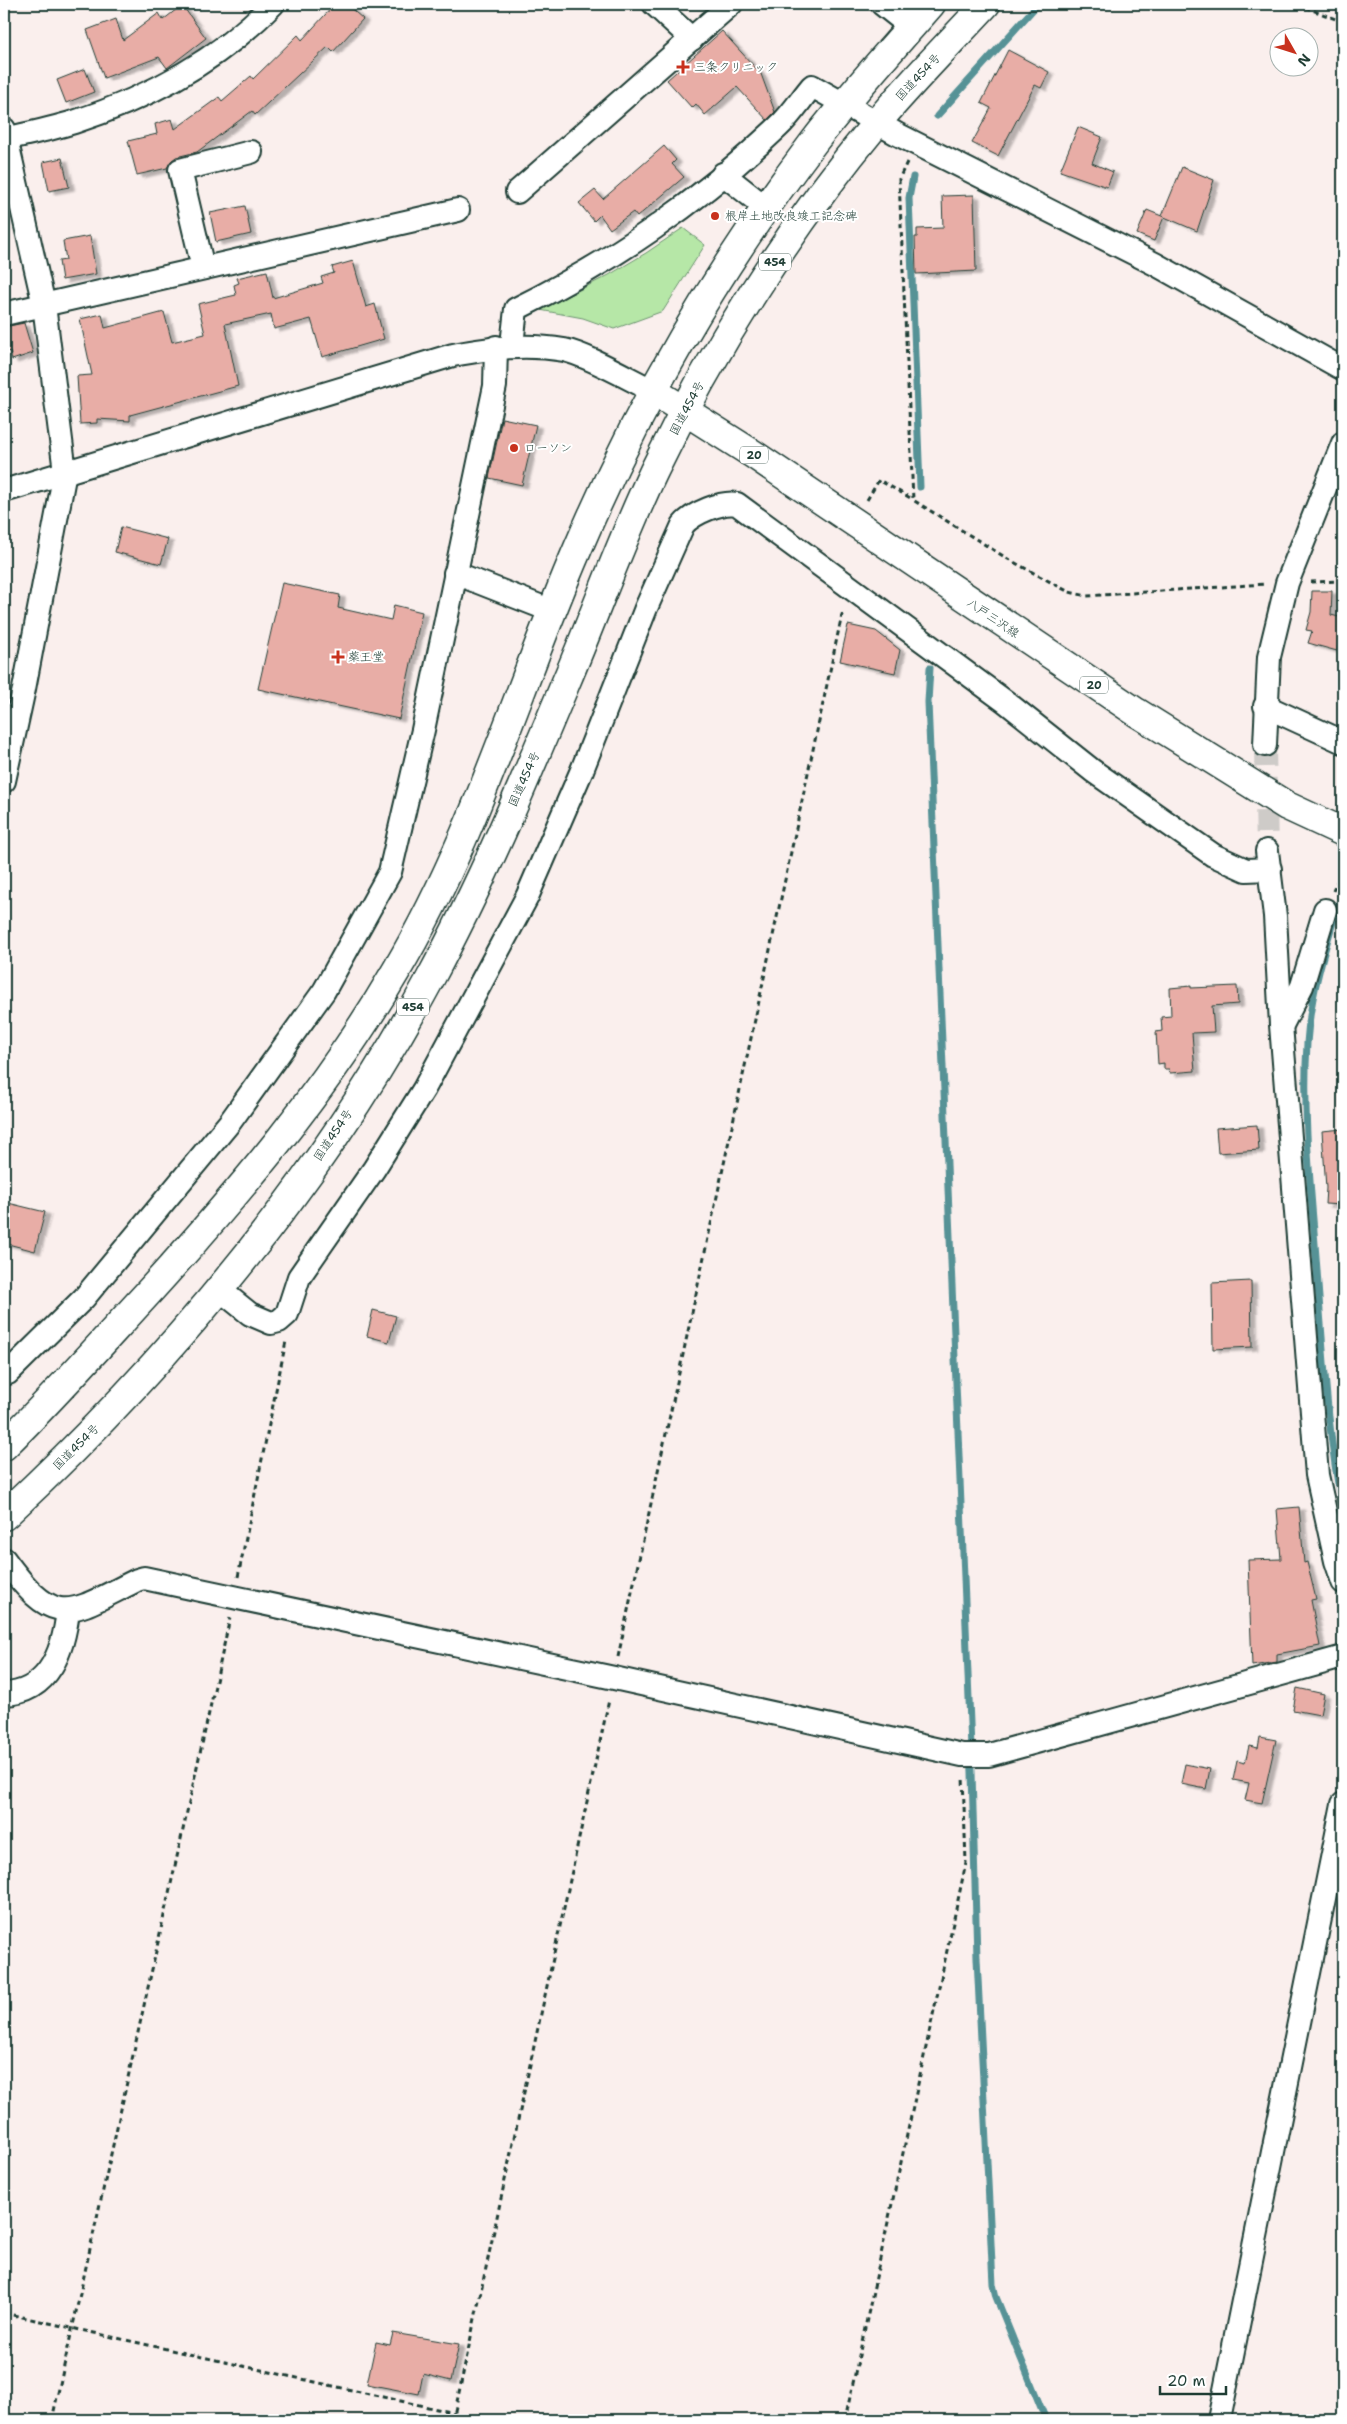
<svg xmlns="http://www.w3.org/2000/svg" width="1347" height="2424" font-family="'Shantell Sans','Klee One',sans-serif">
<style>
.green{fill:#b6e7a7;stroke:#6a926e}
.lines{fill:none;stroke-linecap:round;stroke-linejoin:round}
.stream{stroke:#569296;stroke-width:7}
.building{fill:#e8ada6;stroke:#1f3d34;filter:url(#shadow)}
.minor-tunnel{stroke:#cecbc8;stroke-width:22;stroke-dasharray:22 11;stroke-linecap:butt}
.minor-casing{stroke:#1f3d34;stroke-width:26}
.major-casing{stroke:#1f3d34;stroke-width:31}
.highway-casing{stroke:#1f3d34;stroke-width:31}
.path{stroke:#1f3d34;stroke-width:3;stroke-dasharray:5 4;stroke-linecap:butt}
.minor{stroke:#fff;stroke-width:22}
.major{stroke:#fff;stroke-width:28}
.highway{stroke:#fff;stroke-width:28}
.poi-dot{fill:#c8321e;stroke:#fff;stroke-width:2}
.labels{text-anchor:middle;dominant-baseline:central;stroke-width:4;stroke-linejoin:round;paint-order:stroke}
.shield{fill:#fff;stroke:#627771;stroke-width:1}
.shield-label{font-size:11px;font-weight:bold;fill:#1f3d34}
.poi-label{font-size:12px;fill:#1f3d34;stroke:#fff;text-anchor:start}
.street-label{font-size:12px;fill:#1f3d34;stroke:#fff}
</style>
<defs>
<filter id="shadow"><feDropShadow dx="5.5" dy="3" stdDeviation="1" flood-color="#0004"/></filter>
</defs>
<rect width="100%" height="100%" fill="#faefed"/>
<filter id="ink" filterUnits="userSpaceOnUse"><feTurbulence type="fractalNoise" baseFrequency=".02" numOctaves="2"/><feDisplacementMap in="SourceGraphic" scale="10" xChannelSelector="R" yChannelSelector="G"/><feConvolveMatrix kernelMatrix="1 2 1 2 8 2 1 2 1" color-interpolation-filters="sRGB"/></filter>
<g filter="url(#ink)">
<polygon class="green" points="683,228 705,245 663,311 614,329 583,318 540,310 609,275 646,253"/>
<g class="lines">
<g class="stream">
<polyline points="937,116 1038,4"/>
<polyline points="913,177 909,198 920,487"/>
<polyline points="930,668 928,702 972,1772 977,1958 993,2284 996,2297 1046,2420"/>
<path d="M1339 903C1325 948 1310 996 1307 1043 1302 1123 1313 1206 1318 1285 1324 1361 1328 1437 1343 1511"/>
</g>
</g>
<g class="building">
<polygon points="335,4 346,4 363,19 333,52 328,47 255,115 252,111 197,152 176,157 171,161 167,168 137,175 128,141 157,134 155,124 172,119 175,129 219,97 222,101 251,76 253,79 298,35 302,40"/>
<polygon points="182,5 206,38 167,68 159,57 104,78 87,30 116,19 123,40 159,13 163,20"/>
<polygon points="722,31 761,74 775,112 767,120 737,87 705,115 696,104 692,108 667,80"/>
<polygon points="1008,50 1049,72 1041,88 1035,85 998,156 972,143 991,108 981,103"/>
<polygon points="85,69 94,92 66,103 57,80"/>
<polygon points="1078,127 1102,137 1092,163 1113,172 1107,187 1060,171"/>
<polygon points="664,146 676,160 672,164 684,177 637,217 633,212 610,229 600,215 594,221 579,203 595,190 603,199"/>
<polygon points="62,158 69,187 49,191 43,162"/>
<polygon points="1182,167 1214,180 1197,231 1162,216"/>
<polygon points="974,195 976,271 916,274 915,237 917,237 917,229 943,228 942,196"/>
<polygon points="245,206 251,234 216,242 210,213"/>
<polygon points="1147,210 1164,217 1154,241 1137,234"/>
<polygon points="90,236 96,274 62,280 59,261 66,260 63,241"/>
<polygon points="353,261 366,307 375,304 384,339 322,357 311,319 274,329 271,314 225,324 238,386 130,415 130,421 97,419 97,423 80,424 77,376 92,375 80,319 102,314 105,328 164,312 172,342 205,334 198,304 236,295 234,285 239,283 237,278 267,271 273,298 323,283 321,277 334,273 332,267"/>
<polygon points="24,323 33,353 12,360 10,351 4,353 4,327"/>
<polygon points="502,418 536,425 522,485 489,478"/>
<polygon points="121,527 168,539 161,564 115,552"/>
<polygon points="282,583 340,595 338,608 391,620 394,605 422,612 399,719 258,689"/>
<polygon points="1312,591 1332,591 1331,615 1343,618 1343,629 1337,651 1308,643 1312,631 1306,630 1311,612"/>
<polygon points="848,625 876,631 900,650 895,673 840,661"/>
<polygon points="1191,986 1191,988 1237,986 1238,1004 1212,1006 1214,1032 1192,1033 1195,1071 1170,1073 1169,1069 1164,1069 1164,1063 1158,1064 1156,1032 1162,1031 1161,1017 1171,1016 1170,988"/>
<polygon points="1257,1125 1259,1150 1218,1153 1216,1128"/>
<polygon points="1343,1129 1343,1205 1325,1204 1326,1188 1322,1131"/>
<polygon points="4,1202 45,1212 35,1251 4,1243"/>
<polygon points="1251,1281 1252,1347 1213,1349 1212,1283"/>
<polygon points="373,1310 396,1316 389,1342 367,1336"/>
<polygon points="1299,1507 1304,1563 1307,1562 1316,1599 1311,1600 1320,1646 1277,1654 1277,1662 1252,1666 1248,1560 1281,1559 1277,1509"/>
<polygon points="1297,1688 1324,1694 1320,1715 1293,1710"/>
<polygon points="1260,1737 1276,1740 1262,1803 1245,1800 1249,1783 1233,1780 1237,1761 1245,1763 1249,1746 1258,1748"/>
<polygon points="1185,1764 1210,1769 1206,1789 1181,1784"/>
<polygon points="393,2333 459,2344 451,2381 423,2374 419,2394 367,2384 376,2342 390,2345"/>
</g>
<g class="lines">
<polyline class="minor-tunnel" points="1265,745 1267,851"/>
<g class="minor-casing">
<g id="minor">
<polyline points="654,4 692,39"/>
<polyline points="882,4 911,27"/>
<polyline points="4,129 44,305 65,472 24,689 4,781"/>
<path d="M4 139C27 134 52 129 74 122 148 98 219 60 273 4"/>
<polyline points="723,174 765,207"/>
<polyline points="517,192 731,4"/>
<polyline points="203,268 180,170 251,152"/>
<polyline points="4,314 458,210"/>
<path d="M512 345 516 309C615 260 698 203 778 127 791 115 801 99 812 86L897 134 1155 264 1343 369"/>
<path d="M4 491 453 355C492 348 525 343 564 350 588 355 629 379 652 390"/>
<polyline points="455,573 552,611"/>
<polyline points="1265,706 1343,742"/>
<polyline points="1265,745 1269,657 1287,583 1343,443"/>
<polyline points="1267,851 1275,916 1281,1025 1317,1475 1336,1561 1343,1582"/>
<polyline points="1282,1025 1302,986 1325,910"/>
<path d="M219 1289 250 1314 271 1323 279 1321 287 1314 299 1277 374 1169 424 1089 527 897 582 770 646 608 683 525C693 513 722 501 737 504L1006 702 1093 771 1213 855 1246 870 1270 869"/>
<polyline points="4,1373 8,1373 84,1298 230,1122 324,991 390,872 423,730 495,386 496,347"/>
<path d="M4 1559C56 1630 67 1615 137 1580L144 1578 614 1678 962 1755H989L1343 1657"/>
<path d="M4 1694C50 1693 64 1648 68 1610"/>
<polyline points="1219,2420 1343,1804"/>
</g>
</g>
<g class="major-casing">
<polyline id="major" points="652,390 753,454 1136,712 1287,806 1343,832"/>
</g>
<g class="highway-casing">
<g id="highway">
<path d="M4 1446C54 1397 100 1345 147 1294 238 1194 328 1088 396 971 475 838 517 689 578 548 641 400 716 271 813 143 850 95 891 50 931 4"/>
<path d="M4 1516C171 1361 320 1183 429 981 481 885 524 783 566 682 596 612 621 540 654 471 711 352 790 227 875 125 910 83 949 44 986 4"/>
</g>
</g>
<g class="path">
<polyline points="1297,4 1343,22"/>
<polyline points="907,162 899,179 913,500 1008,559 1069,592 1087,596 1265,584"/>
<polyline points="867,500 879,480 912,499"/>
<polyline points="1311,582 1343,581"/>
<polyline points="1333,891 1343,869"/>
<polyline points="238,1577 286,1341"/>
<polyline points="618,1657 843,610"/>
<polyline points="4,2313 455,2413"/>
<polyline points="52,2420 230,1618"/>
<polyline points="453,2420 609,1700"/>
<polyline points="845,2420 966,1863 963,1776"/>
</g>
<use href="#minor" class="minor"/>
<use href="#major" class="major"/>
<use href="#highway" class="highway"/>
</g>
</g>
<g class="poi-dot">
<path d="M680.5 59.5h5v5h5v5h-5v5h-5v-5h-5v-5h5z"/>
<circle cx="715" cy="216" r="5"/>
<circle cx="514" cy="448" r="5"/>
<path d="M335.5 649.5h5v5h5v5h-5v5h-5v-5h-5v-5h5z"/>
</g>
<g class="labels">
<g class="shield">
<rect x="759" y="253.5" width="32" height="17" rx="4"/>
<rect x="740" y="446.5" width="28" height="17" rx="4"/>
<rect x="1080" y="676.5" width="28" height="17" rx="4"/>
<rect x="397" y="998.5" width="32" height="17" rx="4"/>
</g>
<g class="shield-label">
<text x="775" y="262">454</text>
<text x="754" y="455">20</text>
<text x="1094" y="685">20</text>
<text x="413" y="1007">454</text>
</g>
<g class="poi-label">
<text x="694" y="67">三条クリニック</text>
<text x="725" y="216">根岸土地改良竣工記念碑</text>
<text x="524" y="448">ローソン</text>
<text x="348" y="657">薬王堂</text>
</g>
<g class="street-label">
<text transform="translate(918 77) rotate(-47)">国道454号</text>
<text transform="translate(687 408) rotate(-62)">国道454号</text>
<text transform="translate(993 618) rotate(34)">八戸三沢線</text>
<text transform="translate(524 779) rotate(-66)">国道454号</text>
<text transform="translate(333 1135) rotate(-56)">国道454号</text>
<text transform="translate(76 1447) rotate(-45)">国道454号</text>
</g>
</g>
<rect width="1347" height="2424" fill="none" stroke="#fff" stroke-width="20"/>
<rect x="10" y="10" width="1327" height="2404" fill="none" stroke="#1f3d34" stroke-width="2" filter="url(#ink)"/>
<g transform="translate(1294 52) rotate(129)"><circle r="24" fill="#ffffff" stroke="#a5b1ae"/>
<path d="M0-4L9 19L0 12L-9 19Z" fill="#c8321e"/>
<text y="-8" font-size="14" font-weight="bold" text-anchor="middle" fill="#1f3d34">N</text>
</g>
<path d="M1160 2386v8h66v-8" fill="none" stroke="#1f3d34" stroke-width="2.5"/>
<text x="1167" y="2386" font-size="15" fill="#1f3d34" stroke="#ffffff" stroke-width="4" paint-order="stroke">20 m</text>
</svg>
